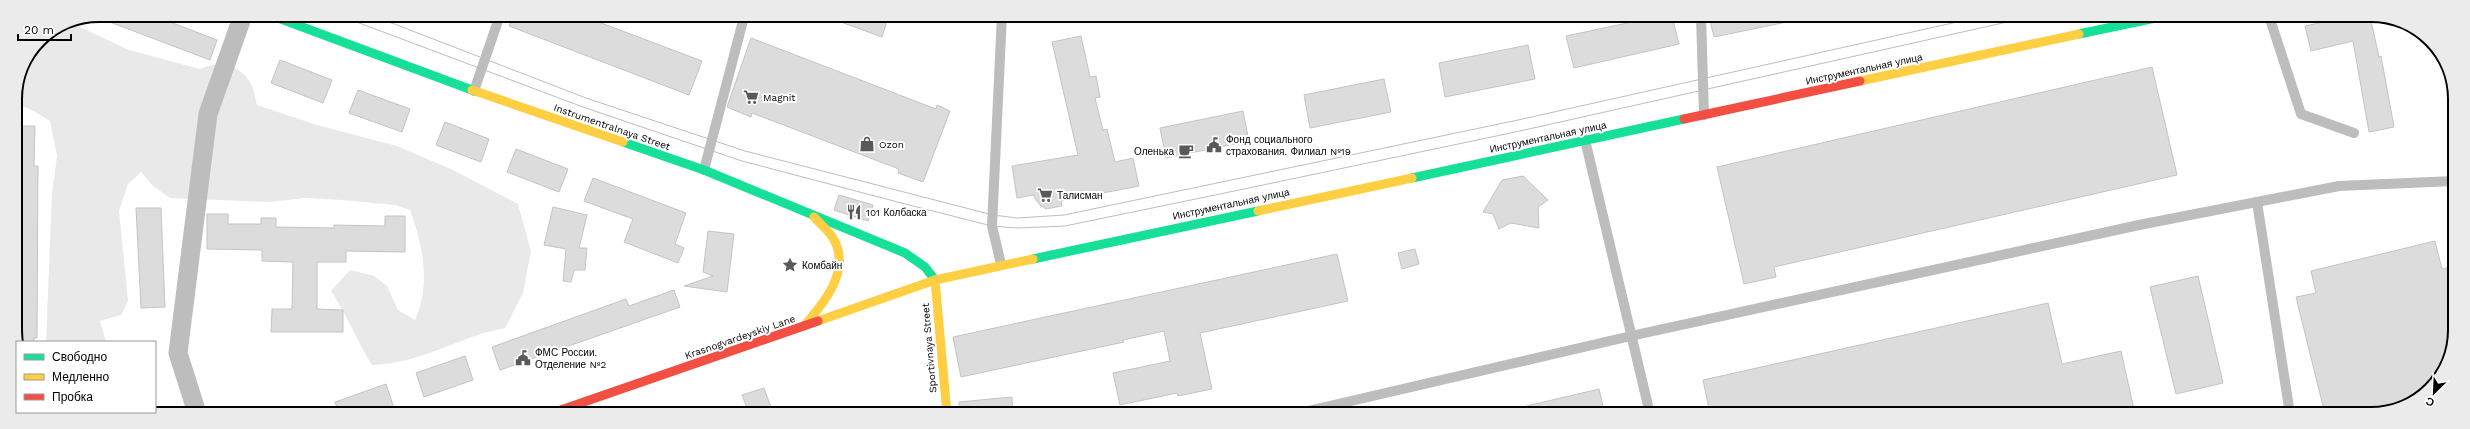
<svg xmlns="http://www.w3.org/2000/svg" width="2470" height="429" font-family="'Work Sans',sans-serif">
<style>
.green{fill:#e9e9e9}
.building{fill:#dcdcdc;stroke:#c4c4c4}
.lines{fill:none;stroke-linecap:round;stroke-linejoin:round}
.lane{stroke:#bdbdbd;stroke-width:10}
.street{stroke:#bdbdbd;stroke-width:19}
.fast{stroke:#16e098;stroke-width:9}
.slow{stroke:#ffcf43;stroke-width:9}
.jam{stroke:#f24e42;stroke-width:9}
.tram{stroke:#bdbdbd;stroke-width:1}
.labels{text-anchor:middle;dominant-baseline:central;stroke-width:4;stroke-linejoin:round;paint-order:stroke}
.street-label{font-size:10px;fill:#000;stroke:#fff}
.poi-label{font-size:10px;fill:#000;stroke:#fff;text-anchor:start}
.rim{fill:none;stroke:#000;stroke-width:2}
</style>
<rect width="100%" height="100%" fill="#fff"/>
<path class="green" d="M67 21 129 50 200 69C219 60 243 65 252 86 255 92 255 99 257 105L317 125 397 146 453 170 518 204 531 251 523 293 505 328C457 337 424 363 372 365 357 341 347 315 331 291L350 270 374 276 387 286 398 310 415 320C431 284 423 246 410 210L395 205 342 200 305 198 269 202 170 198 153 186 141 172 128 184 119 211 128 301 121 315 100 321 106 342H46L52 193 57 156 50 121 30 109 15 104V99C24 55 30 46 67 21Z"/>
<g class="building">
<polygon points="99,15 152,15 217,40 210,60 94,16"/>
<polygon points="513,15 580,15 702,61 689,95 509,26"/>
<polygon points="828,15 889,15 882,37 827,17"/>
<polygon points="1660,16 1672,16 1679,44 1574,68 1566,36"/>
<polygon points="1709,16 1786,16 1787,22 1714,37"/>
<polygon points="2350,16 2370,16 2379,57 2381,56 2394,127 2369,132 2353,41 2311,51 2305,26"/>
<polygon points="1081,36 1090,77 1096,76 1100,97 1095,98 1103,130 1107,129 1115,162 1133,158 1139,186 1061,201 1062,206 1046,209 1039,204 1033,195 1017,198 1012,166 1078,155 1052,42"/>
<polygon points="751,38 936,109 937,105 950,111 923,182 898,173 899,169 752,113 751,117 727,107"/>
<polygon points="1528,45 1535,79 1445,97 1439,63"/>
<polygon points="280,60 332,80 323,103 271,83"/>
<polygon points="2152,67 2177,175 1774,267 1776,277 1744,284 1717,167"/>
<polygon points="1384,79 1391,112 1310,128 1304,95"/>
<polygon points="358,90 410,109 402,132 349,113"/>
<polygon points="1243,111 1249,141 1166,158 1160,128"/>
<polygon points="445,122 489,139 481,162 436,145"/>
<polygon points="15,126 35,126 34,166 38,166 37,338 34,338 34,342 17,342"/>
<polygon points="516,149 568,169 559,192 507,172"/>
<polygon points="1523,176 1548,200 1538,207 1539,228 1511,223 1499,229 1493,214 1483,212 1502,180"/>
<polygon points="593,178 686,213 675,244 684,248 678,263 624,242 633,219 584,201"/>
<polygon points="839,195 873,205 868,221 834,210"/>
<polygon points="553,207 587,215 579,248 587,248 585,270 574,270 571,282 563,281 566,249 544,245"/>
<polygon points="136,208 161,208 165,307 141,308"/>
<polygon points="207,214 228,214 228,224 261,224 261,218 276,218 276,227 334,228 334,225 385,226 385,216 405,216 405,252 346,251 346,262 317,262 317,309 343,310 343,332 271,332 272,309 292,309 293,262 262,261 262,250 207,249"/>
<polygon points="708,231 734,234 727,292 684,286 713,276 703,272"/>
<polygon points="2435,241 2442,269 2454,266 2454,341 2446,367 2427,393 2403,408 2371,414 2325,414 2296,297 2316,293 2311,271"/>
<polygon points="1415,249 1419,264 1402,269 1398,253"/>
<polygon points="1337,254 1348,301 1200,333 1212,389 1178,396 1177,393 1120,405 1113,373 1170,361 1164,331 1123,340 1124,342 961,377 953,337"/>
<polygon points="2198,276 2223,383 2176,394 2150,287"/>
<polygon points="674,290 680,307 500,370 492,347 626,299 629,306"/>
<polygon points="2048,303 2062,364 2121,351 2135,414 1710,414 1703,380"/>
<polygon points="465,356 473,380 424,397 416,373"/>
<polygon points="386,384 394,408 377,413 339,413 335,402"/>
<polygon points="764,388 773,413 749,413 742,395"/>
<polygon points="1599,389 1605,414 1518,414 1518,408"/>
<polygon points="1012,397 1013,414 959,414 959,402"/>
</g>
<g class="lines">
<g class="lane">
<polyline points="1701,16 1704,115"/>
<polyline points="2269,16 2301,114 2354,133"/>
<polyline points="474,91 500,15"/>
<polyline points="1585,140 1650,414"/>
<polyline points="704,170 744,17 739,15"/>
<polyline points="2257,202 2290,414"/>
<polyline points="1001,264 992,226 1002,15"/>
<polyline points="1295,414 1631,336 2139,225 2339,186 2454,181"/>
</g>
<polyline class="street" points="197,413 178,353 208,114 243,15"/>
<g class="fast">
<polyline points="270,15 472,90"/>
<polyline points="2079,34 2165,16"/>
<polyline points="623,142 704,170 905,253 925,267 935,280"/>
<polyline points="1412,178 1684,119"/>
<polyline points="1033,259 1258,211"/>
</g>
<g class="slow">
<polyline points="1860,81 2079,34"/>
<polyline points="472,90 623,142"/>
<polyline points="1258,211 1412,178"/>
<polyline points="935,280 947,414"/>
<polyline points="818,321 935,280 1033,259"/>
<path d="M804 326C824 303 852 270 833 238 828 230 820 224 814 217"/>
</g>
<g class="jam">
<polyline points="1684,119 1860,81"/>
<polyline points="552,413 818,321"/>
</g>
<g class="tram">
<polyline points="338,15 583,107 742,161 909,205 992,226 1017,228 1065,226 1244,189 1520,131 2034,16"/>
<polyline points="371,15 586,98 745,151 993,215 1017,218 1064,215 1518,120 1984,16"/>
</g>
</g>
<defs>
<g id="supermarket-bare" transform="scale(1.2)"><path d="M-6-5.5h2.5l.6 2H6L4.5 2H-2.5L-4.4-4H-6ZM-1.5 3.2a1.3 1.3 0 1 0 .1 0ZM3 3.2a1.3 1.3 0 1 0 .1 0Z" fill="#595959" stroke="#fff" stroke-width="2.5" paint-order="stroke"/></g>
<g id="shop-bare" transform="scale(1.2)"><path d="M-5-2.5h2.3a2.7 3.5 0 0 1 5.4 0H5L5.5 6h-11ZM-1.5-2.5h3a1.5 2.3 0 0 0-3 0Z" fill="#595959" stroke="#fff" stroke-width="2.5" paint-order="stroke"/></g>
<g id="civic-bare" transform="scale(1.2)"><path d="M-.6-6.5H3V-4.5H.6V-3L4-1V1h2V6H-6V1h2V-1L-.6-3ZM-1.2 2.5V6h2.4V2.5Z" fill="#595959" stroke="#fff" stroke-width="2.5" paint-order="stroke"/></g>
<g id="cafe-bare" transform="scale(1.2)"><path d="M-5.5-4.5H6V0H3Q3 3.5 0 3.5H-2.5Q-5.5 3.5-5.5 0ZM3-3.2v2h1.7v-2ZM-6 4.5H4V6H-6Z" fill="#595959" stroke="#fff" stroke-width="2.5" paint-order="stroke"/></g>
<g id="restaurant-bare" transform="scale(1.2)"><path d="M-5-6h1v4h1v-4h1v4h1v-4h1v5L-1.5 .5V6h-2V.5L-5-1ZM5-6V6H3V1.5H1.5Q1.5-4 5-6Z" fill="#595959" stroke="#fff" stroke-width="2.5" paint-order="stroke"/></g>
<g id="sight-bare" transform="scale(1.2)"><path d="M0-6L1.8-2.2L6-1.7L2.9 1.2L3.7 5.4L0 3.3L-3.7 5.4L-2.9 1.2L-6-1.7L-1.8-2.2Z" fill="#595959" stroke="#fff" stroke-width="2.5" paint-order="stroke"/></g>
</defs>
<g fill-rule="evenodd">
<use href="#supermarket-bare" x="751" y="97"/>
<use href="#shop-bare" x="867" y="144"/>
<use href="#civic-bare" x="1214" y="145"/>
<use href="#cafe-bare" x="1186" y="151"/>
<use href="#supermarket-bare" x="1045" y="195"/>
<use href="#restaurant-bare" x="854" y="212"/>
<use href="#sight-bare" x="790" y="265"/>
<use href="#civic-bare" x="523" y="358"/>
</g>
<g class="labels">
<g class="street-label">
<text transform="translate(1864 69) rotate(-12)">Инструментальная улица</text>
<text transform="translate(612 127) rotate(19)">Instrumentralnaya Street</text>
<text transform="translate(1548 137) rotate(-12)">Инструментальная улица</text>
<text transform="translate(1231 204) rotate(-12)">Инструментальная улица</text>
<text transform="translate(740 337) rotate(-19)">Krasnogvardeyskiy Lane</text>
<text transform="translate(929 348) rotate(-95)">Sportivnaya Street</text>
</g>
<g class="poi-label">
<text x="763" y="97">Magnit</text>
<text x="1226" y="139">Фонд социального<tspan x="1226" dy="12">страхования. Филиал №19</tspan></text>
<text x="879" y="144">Ozon</text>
<text x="1174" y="151" text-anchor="end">Оленька</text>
<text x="1057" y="195">Талисман</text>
<text x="866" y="212">101 Колбаска</text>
<text x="802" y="265">Комбайн</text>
<text x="535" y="352">ФМС России.<tspan x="535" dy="12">Отделение №2</tspan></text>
</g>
</g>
<path d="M0 0H2470V429H0ZM99 22H2371A77 77 0 0 1 2448 99V330A77 77 0 0 1 2371 407H99A77 77 0 0 1 22 330V99A77 77 0 0 1 99 22Z" fill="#ebebeb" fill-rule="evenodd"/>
<path class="rim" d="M99 22H2371A77 77 0 0 1 2448 99V330A77 77 0 0 1 2371 407H99A77 77 0 0 1 22 330V99A77 77 0 0 1 99 22Z"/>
<rect x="16" y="341" width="140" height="72" fill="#ffffff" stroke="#999999"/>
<rect x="24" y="354" width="20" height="6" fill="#16e098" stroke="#999999"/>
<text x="52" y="361" font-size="12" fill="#000000">Свободно</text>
<rect x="24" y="374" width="20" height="6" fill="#ffcf43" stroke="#999999"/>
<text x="52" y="381" font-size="12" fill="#000000">Медленно</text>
<rect x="24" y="394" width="20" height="6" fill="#f24e42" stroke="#999999"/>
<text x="52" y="401" font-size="12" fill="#000000">Пробка</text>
<g transform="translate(2434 393) rotate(204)" stroke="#ffffff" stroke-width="3" paint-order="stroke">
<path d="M0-3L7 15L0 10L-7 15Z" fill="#000000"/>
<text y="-6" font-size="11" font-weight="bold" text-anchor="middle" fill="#000000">С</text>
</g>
<path d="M18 34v6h53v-6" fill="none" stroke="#000000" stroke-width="2"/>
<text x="24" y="34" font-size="12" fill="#000000" stroke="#ffffff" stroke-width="3" paint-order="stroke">20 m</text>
</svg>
